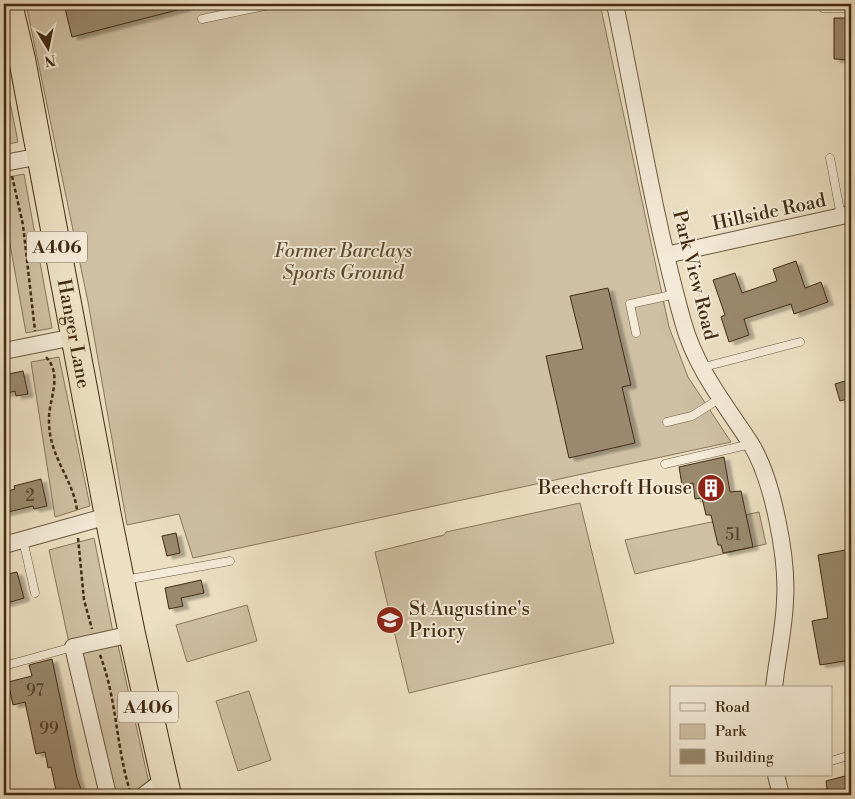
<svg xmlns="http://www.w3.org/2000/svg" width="855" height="799" font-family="'Libre Bodoni',serif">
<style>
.green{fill:#cfc0a4;stroke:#88765c}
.building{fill:#9a896e;stroke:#422b13;filter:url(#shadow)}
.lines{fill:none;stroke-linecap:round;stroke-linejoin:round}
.service-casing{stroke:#6c583f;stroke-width:9}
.minor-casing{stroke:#6c583f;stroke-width:18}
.trunk-casing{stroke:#422b13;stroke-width:28}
.path{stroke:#422b13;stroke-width:2.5;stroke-dasharray:4 2.5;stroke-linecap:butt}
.service{stroke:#f3ead7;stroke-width:8}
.minor{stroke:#f3ead7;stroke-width:16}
.trunk{stroke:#ecdfc2;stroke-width:26}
.labels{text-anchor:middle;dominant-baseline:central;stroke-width:4;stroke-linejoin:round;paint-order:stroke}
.number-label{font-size:16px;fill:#58422a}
.shield{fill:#f3ead7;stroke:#77644e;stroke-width:1}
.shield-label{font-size:18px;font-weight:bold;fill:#422b13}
.street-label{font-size:19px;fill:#422b13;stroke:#f3ead7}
.park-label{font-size:19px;font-style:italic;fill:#5e4930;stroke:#f3ead7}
.poi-label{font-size:19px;fill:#422b13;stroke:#f3ead7;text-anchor:end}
</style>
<defs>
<filter id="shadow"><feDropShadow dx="5.5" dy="3" stdDeviation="1" flood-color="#0004"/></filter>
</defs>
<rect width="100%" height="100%" fill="#ecdfc2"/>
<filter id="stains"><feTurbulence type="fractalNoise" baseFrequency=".004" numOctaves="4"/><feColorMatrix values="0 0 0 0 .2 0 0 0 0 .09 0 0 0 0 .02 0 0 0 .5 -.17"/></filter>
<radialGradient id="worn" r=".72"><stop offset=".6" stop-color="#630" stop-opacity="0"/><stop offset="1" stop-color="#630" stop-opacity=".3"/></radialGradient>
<g class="green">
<polygon points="26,4 600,4 669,327 688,377 731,442 193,558 179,514 127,525 88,302"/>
<polygon points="4,72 18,142 4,145"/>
<polygon points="24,174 52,328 26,333 4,211 4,178"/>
<polygon points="59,357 90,506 55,517 31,362"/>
<polygon points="580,503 614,643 409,693 375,552 444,535 446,532"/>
<polygon points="759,512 766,544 635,574 625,540"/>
<polygon points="94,538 113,632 69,643 49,550"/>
<polygon points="247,605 257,641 187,662 176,625"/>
<polygon points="118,645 149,783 134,795 112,795 79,654"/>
<polygon points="249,691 271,760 238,771 216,701"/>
</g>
<g class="building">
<polygon points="64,4 185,4 185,8 72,37"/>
<polygon points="834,18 851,18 851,60 834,59"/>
<polygon points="796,261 805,288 821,282 828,302 794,314 791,304 744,319 749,335 729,342 721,317 725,315 713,280 735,273 742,293 777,281 773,269"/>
<polygon points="608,288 631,385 622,387 635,443 569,458 546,356 583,349 570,296"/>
<polygon points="23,371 28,394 16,396 15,391 4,394 4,375"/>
<polygon points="851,379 851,398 840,401 835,384"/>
<polygon points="724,457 730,492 741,491 753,547 723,553 721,545 718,545 711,515 706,515 702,498 695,499 693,483 682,485 679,467"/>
<polygon points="41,479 47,506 34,509 33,506 4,513 4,492 15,489 14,486"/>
<polygon points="176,533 180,553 167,556 162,536"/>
<polygon points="851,549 851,660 820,665 812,621 828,618 818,555"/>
<polygon points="17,572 24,598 4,604 4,575"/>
<polygon points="201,580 204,593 181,598 183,606 169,609 165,588"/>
<polygon points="52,659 77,778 83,795 57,795 51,767 48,768 45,752 36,754 25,702 13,705 8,682 32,676 29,665"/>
<polygon points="845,776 846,784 851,783 851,795 819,795 818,791 827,789 826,781"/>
</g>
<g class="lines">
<g class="service-casing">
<g id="service">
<polyline points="823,8 851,8"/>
<polyline points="202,19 274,4"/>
<polyline points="830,158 841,216"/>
<polyline points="636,333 630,304 676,294"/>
<polyline points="700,368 800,342"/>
<polyline points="667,422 692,416 719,399"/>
<polyline points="665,464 751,444"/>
<polyline points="23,540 35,593"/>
<polyline points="125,580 230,561"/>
<polyline points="4,666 73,647"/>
<polyline points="831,761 851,755"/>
</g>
</g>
<g class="minor-casing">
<g id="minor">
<path d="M615 4C637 110 654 218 683 322 696 369 725 404 751 444 773 480 788 559 785 601 784 630 777 659 774 688"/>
<polyline points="4,163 41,156"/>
<polyline points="666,255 851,214"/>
<polyline points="4,351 74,337"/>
<polyline points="4,545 108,516"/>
<polyline points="776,775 781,795"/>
<polyline points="108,795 73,647 132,634"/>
<polyline points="144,795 165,779"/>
</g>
</g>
<g class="trunk-casing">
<g id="trunk">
<path id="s1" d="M9 4 22 59 108 516 132 634 168 795"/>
</g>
</g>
<g class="path">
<polyline points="12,176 23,225 35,331"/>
<path d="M46 357C63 375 49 398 49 419 48 456 73 478 77 510"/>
<polyline points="78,538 84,600 92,629"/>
<path d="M100 655C117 699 116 747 130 791"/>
</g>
<use href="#service" class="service"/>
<use href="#minor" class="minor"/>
<use href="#trunk" class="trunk"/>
</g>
<defs>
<g id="building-disc" transform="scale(1.4375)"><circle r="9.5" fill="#8f2418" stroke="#f3ead7"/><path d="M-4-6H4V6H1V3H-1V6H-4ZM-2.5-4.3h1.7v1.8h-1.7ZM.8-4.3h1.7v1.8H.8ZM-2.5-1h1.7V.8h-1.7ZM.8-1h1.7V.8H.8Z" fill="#fff"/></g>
<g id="school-disc" transform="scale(1.4375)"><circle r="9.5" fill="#8f2418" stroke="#f3ead7"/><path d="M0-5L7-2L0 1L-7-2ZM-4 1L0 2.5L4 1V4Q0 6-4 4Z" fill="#fff"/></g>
</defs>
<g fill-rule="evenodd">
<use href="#building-disc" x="711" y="488"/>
<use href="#school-disc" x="390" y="620"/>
</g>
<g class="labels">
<g class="number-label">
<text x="30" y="496">2</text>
<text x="733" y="535">51</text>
<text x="35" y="691">97</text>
<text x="49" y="729">99</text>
</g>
<g class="shield">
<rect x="27" y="231.5" width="60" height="31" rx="4"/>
<rect x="118" y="691.5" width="60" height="31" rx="4"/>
</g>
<g class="shield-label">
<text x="57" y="247">A406</text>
<text x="148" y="707">A406</text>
</g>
<g class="street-label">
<text transform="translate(769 212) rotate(-12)">Hillside Road</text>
<text transform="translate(695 275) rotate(76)">Park View Road</text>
<text stroke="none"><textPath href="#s1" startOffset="336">Hanger Lane</textPath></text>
</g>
<g class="park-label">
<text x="343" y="251">Former Barclays<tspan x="343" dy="22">Sports Ground</tspan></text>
</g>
<g class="poi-label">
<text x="692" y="488">Beechcroft House</text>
<text x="409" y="609" text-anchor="start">St Augustine's<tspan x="409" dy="22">Priory</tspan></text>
</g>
</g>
<rect width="855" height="799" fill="none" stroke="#ecdfc2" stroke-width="20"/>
<rect x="5" y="5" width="845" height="789" fill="none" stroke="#422b13" stroke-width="2.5"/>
<rect x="10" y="10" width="835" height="779" fill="none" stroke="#422b13"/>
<rect x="670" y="686" width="162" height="90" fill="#f3ead7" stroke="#ac9e89"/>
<rect x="680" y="703" width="25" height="8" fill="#f3ead7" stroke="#ac9e89"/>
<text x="715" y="712" font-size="15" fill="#422b13">Road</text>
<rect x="680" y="724" width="25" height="15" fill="#cfc0a4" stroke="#ac9e89"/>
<text x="715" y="736" font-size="15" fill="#422b13">Park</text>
<rect x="680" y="749" width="25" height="15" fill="#9a896e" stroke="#ac9e89"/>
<text x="715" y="762" font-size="15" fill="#422b13">Building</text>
<g transform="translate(48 48) rotate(170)" stroke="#f3ead7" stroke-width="4" paint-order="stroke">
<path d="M0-4L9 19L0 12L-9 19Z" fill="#422b13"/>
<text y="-8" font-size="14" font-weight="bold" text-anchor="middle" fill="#422b13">N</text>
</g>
<rect width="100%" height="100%" filter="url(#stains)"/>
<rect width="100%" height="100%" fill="url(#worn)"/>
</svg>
